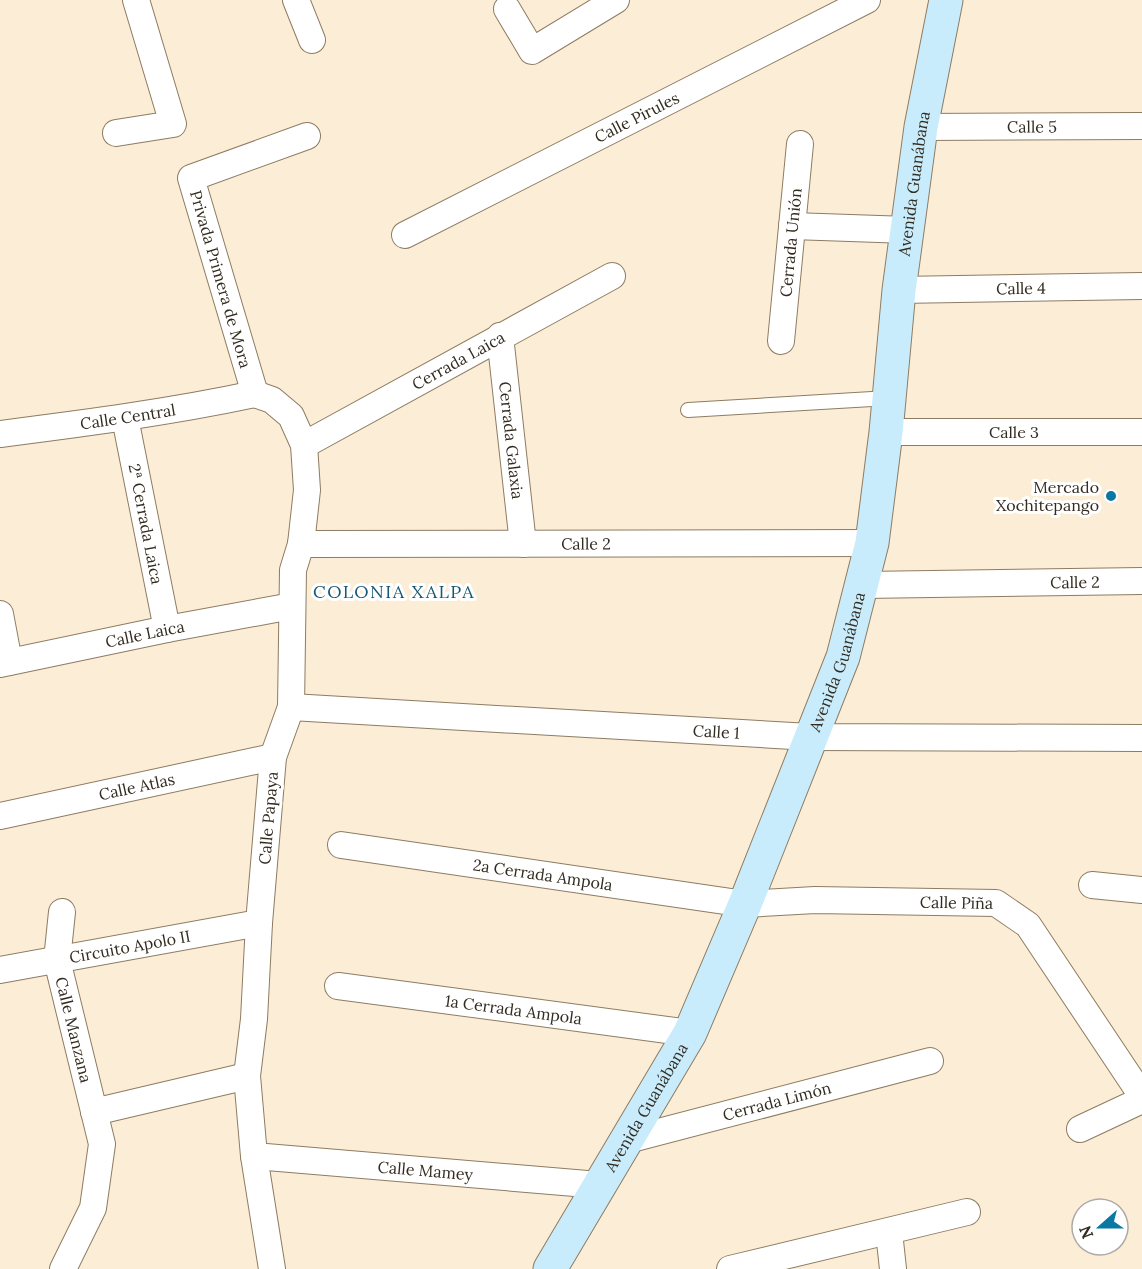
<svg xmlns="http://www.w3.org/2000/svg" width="1142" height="1269" font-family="Lora,serif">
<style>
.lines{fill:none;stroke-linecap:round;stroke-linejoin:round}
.lane-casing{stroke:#8d7c62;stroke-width:16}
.street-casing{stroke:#8d7c62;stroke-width:28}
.secondary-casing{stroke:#8d7c62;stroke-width:35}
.lane{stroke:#fff;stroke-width:14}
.street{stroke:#fff;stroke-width:26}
.secondary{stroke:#c9ecfc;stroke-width:33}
.poi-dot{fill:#0a78a2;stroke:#fff;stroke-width:2}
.labels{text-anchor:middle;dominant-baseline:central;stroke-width:6;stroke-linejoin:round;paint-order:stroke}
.street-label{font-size:16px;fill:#322b20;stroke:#fff}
.poi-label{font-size:16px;fill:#322b20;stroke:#fff;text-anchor:end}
.neighbourhood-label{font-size:18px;letter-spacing:1.5px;fill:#155876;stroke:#fff}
</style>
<rect width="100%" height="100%" fill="#fcedd6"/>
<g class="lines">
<g class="lane-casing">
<polyline id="lane" points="688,410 889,398"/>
</g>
<g class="street-casing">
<g id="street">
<polyline points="296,0 312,40"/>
<polyline points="507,9 532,51 616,0"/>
<path id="s1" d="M921 127 1142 126"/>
<polyline points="116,133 173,124 136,0"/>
<polyline points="792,226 908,230"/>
<path id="s2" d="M405 235 867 0"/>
<path id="s3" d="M899 290 1142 286"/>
<path id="s4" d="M500 336 523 544"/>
<path id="s5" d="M781 341 800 144"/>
<polyline points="255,394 272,400 291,416 304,445 307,490 301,544 293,570 291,707 273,757 259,923 254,1019 247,1076 254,1156 272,1269"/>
<polyline points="255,394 191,178 307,136"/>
<polyline points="125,418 167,629"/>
<path id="s6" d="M886 432H1142"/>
<path id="s7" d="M0 434C86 423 171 412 255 394"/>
<path id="s8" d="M304 445 612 276"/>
<path id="s9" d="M301 544 872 543"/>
<path id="s10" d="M863 585 1142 581"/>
<polyline points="0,614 9,662"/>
<path id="s11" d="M0 664 167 629 292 606"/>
<path id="s12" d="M291 707 810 737 1142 738"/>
<path id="s13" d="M0 816 273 757"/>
<path id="s14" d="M341 845 745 904 815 900 996 903 1028 925 1142 1096"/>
<polyline points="1092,885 1142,890"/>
<path id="s15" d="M62 912 57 960 102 1144 93 1208 63 1269"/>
<path id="s16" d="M0 970 259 923"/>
<path id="s17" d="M338 986 690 1033"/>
<polyline points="94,1112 247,1076"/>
<polyline points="1080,1129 1142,1100"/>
<path id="s18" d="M624 1141 930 1061"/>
<path id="s19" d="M254 1156 599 1185"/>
<polyline points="889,1232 893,1269"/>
<polyline points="730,1269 967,1212"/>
</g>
</g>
<g class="secondary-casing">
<g id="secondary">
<path id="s20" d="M550 1269 690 1033 745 904 843 657 872 543 886 432 899 290 921 127 946 0"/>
</g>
</g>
<use href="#lane" class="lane"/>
<use href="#street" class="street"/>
<use href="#secondary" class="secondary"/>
</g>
<circle class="poi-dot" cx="1111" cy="496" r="6"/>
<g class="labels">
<g class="street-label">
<text stroke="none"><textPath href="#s2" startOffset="260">Calle Pirules</textPath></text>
<text stroke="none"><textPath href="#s1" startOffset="111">Calle 5</textPath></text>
<text stroke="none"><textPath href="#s20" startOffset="1160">Avenida Guanábana</textPath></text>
<text stroke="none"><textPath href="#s5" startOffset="99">Cerrada Unión</textPath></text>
<text transform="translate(221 279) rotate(74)">Privada Primera de Mora</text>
<text stroke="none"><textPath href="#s3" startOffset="122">Calle 4</textPath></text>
<text stroke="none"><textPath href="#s8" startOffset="176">Cerrada Laica</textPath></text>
<text stroke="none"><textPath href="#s7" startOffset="129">Calle Central</textPath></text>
<text stroke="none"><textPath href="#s6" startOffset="128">Calle 3</textPath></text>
<text stroke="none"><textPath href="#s4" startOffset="105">Cerrada Galaxia</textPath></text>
<text transform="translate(146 524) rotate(79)">2ª Cerrada Laica</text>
<text stroke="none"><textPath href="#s9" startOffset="285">Calle 2</textPath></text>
<text stroke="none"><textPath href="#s10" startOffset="212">Calle 2</textPath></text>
<text stroke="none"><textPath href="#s11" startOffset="148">Calle Laica</textPath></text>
<text stroke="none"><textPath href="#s20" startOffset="674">Avenida Guanábana</textPath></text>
<text stroke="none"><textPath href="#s12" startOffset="426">Calle 1</textPath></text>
<text stroke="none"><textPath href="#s13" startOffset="140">Calle Atlas</textPath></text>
<text transform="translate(268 818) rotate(-85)">Calle Papaya</text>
<text stroke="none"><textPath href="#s14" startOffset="204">2a Cerrada Ampola</textPath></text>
<text stroke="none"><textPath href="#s14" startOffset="620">Calle Piña</textPath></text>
<text stroke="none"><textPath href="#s16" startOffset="132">Circuito Apolo II</textPath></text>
<text stroke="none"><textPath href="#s17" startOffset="177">1a Cerrada Ampola</textPath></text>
<text stroke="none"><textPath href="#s15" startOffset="120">Calle Manzana</textPath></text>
<text stroke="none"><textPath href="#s18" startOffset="158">Cerrada Limón</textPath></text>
<text stroke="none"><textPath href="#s20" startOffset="188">Avenida Guanábana</textPath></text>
<text stroke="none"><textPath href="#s19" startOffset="172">Calle Mamey</textPath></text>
</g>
<g class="poi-label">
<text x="1099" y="487">Mercado<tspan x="1099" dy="18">Xochitepango</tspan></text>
</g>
<g class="neighbourhood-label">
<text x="394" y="591">COLONIA XALPA</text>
</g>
</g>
<g transform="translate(1100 1227) rotate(249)"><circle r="28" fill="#ffffff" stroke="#adaaa6" stroke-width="1.5"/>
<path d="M0-4.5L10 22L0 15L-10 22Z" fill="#0a78a2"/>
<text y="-9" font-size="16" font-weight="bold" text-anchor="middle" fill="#322b20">N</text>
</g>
</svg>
